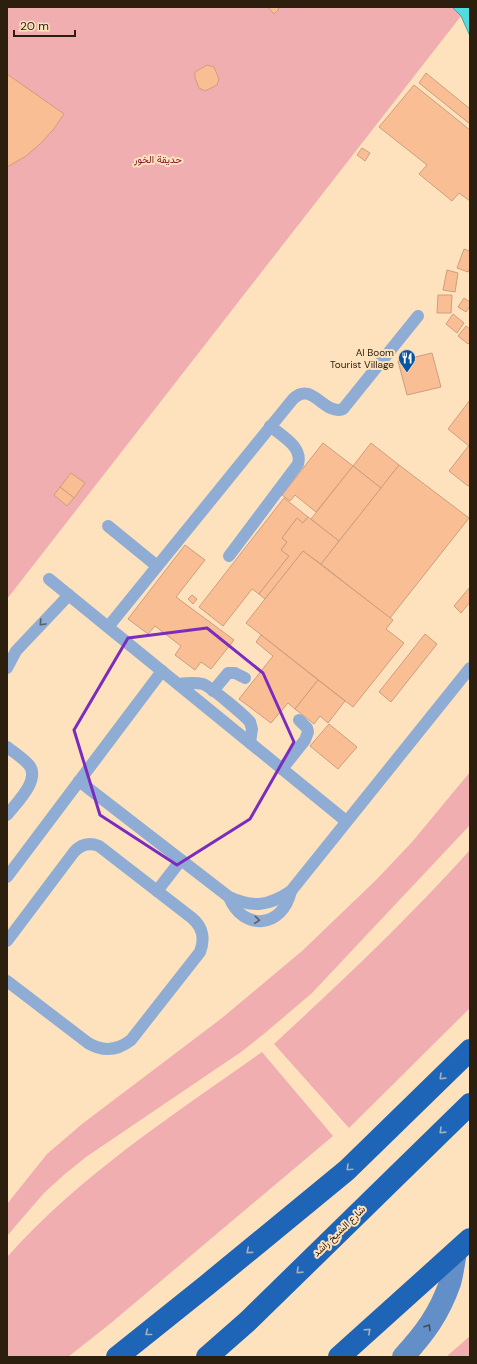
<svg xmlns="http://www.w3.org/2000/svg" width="477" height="1364" font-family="'DM Sans',Vazirmatn,sans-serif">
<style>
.green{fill:#f1aeb1}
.water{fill:#53dcdd;stroke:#47a39f}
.building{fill:#fabe95;stroke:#cd9e7e}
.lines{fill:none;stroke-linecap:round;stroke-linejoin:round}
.lane{stroke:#8fadd4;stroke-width:12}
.secondary{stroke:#638fc9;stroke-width:22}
.highway{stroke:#1e65b7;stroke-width:22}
.oneway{stroke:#595f67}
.oneway2{stroke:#a4b0bb}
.oneway3{stroke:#424c58}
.marked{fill:none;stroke:#7b2cbf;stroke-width:3;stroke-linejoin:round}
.labels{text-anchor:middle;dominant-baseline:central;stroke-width:4;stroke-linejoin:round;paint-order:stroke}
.park-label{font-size:10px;fill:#871c31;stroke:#fee2bd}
.poi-label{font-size:10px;fill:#2c1f0d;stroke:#fee2bd;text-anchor:end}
.street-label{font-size:10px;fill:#2c1f0d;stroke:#fee2bd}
</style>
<rect width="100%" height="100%" fill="#fee2bd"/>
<g class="green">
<polygon points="7,7 452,7 461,16 7,599"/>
<polygon points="470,772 470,825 312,993 265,1033 241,1052 86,1157 65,1174 44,1193 7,1236 7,1204 47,1154 82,1124 222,1018 302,951 376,880 412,842"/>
<path d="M470 850V1008L349 1128 274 1044C341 982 408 919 470 850Z"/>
<path d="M262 1052 333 1136 111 1323 68 1357H7V1257C80 1175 173 1115 262 1052Z"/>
<polygon points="470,1336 470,1357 446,1357"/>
</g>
<polygon class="water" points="452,7 470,7 470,36 461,16"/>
<g class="building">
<polygon points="268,7 277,7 279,9 274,14"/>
<polygon points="207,65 214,67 219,79 217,85 205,91 199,88 195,78 195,72"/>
<polygon points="426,73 470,109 470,124 419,83"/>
<polygon points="7,74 64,114 53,130 40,144 26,156 7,167"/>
<polygon points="414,85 470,130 470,201 459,193 452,201 419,174 427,165 379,127"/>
<polygon points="362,148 370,153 365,161 357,155"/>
<polygon points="464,249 470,251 470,268 468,272 457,268"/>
<polygon points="447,270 458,273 455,292 443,290"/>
<polygon points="438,295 452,295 451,313 437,313"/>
<polygon points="464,298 470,302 470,306 466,312 458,307"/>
<polygon points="453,314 464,323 457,333 446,324"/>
<polygon points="466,326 470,329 470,342 468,344 458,336"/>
<polygon points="432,353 441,387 407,395 398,361"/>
<polygon points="470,400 470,444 469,446 448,429"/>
<polygon points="323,443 353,466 316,512 295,495 290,501 282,495"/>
<polygon points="371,443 399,465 381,488 353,466"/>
<polygon points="470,444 470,484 468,486 449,471"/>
<polygon points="399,465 469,518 390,618 321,564"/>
<polygon points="353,466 381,488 339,541 311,519"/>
<polygon points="71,473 85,483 74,498 60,487"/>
<polygon points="60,487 74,498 67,506 54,495"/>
<polygon points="284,498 308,517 303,523 297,518 282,538 287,542 281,550 289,556 259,594 252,589 223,626 199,607"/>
<polygon points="308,517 339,541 321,564 303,551 265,599 259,594 289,556 281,550 287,542 282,538 297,518 303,523"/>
<polygon points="185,545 205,560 176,597 234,640 211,669 201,662 195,670 175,655 181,646 155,626 148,634 128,619"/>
<polygon points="303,551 393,620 386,629 404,643 353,707 246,623"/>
<polygon points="470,587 470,602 461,613 454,606"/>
<polygon points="192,595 197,599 193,604 188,599"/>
<polygon points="425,634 437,644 391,702 379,692"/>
<polygon points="261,635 318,680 295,709 288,703 271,723 239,699 273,656 256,642"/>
<polygon points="318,680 345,701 328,723 320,716 314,724 295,709"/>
<polygon points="329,724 357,747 338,769 310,746"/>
</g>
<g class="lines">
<g class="lane">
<polyline points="108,526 157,566"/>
<path d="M229 556 298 464C303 447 282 436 270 426"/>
<polyline points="49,579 346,821"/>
<path d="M108 627 293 399C312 380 324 416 343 409L418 316"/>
<polyline points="7,668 16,651 69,595"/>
<path d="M178 684C186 683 195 682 203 684 211 687 244 715 250 722L252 729 250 743"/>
<polyline points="213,691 228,673 235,673 245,678"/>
<path d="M7 747C14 752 23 758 29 765 41 780 16 803 7 815"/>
<polyline points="282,769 305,740 308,732 307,728 299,720"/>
<path d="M79 781 229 897C253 908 269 906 291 891L470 668"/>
<polyline points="7,877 162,671"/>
<polyline points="157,891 181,860"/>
<path d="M229 897C243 932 283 928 291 891"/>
<path d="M7 941 74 852C81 844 89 842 99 846L192 918C203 927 205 939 200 952L131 1040C117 1051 103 1052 88 1043L7 981"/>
</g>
<path class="secondary" d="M403 1357C425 1333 439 1314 450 1283 453 1273 454 1262 456 1252"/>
<g class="highway">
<polyline points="117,1357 207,1285 347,1170 470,1050"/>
<polyline points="207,1357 248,1321 470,1104"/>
<polyline points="339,1357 470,1239"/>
</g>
</g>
<defs><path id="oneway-chevron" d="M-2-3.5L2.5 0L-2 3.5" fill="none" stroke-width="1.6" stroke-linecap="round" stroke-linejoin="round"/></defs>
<g class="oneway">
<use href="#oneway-chevron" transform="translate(42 623) rotate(133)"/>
<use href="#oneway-chevron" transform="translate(257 920) rotate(5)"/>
</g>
<g class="oneway2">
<use href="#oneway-chevron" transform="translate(442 1077) rotate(136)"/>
<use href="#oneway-chevron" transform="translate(442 1131) rotate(136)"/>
<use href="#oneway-chevron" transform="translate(349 1168) rotate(137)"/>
<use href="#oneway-chevron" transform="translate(249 1251) rotate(140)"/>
<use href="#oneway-chevron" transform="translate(299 1271) rotate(136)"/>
<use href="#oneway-chevron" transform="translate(368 1331) rotate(-42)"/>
<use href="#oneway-chevron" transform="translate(148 1333) rotate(142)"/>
</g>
<use class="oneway3" href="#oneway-chevron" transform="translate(428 1327) rotate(-58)"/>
<path class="marked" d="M207 628 263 673 294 742 250 819 177 865 100 815 74 730 128 638Z"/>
<defs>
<g id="restaurant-pin" transform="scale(0.9)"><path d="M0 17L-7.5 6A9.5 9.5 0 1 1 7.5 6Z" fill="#0854a3" stroke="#fee2bd"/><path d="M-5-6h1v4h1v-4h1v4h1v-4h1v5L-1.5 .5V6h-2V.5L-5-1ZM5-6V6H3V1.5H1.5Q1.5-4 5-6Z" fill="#fff"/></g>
</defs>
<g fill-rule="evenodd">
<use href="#restaurant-pin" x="407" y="358"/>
</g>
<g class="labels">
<g class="park-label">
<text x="158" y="159">حديقة الخور</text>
</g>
<g class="poi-label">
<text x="394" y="352">Al Boom<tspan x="394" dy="12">Tourist Village</tspan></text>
</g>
<g class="street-label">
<text transform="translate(339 1231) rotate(-44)">شارع الشيخ راشد</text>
</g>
</g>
<rect width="477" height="1364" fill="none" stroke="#2c1f0d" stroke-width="16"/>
<path d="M14 30v6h61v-6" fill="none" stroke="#2c1f0d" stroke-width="2"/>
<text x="20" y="30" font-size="12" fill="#2c1f0d" stroke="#fee2bd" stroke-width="3" paint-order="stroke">20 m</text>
</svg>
